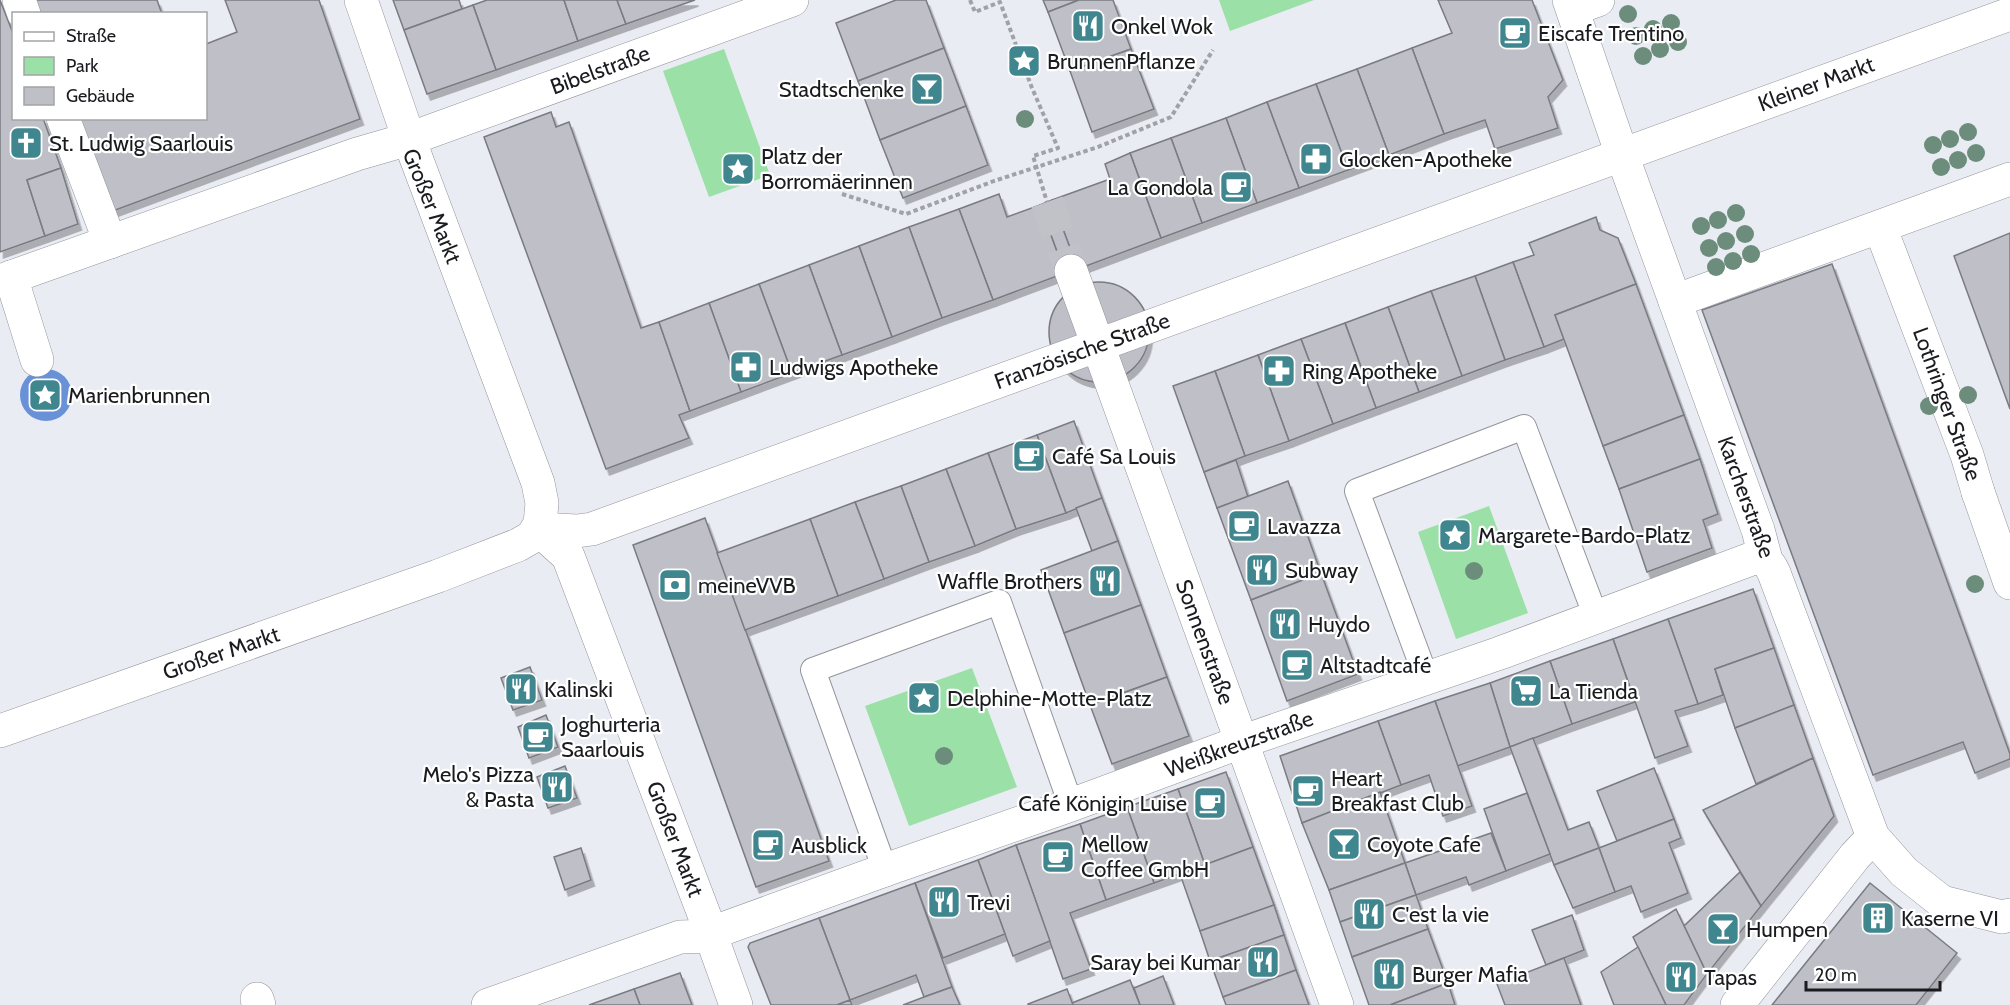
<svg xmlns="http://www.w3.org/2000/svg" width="2010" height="1005" font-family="Cabin,sans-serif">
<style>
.green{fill:#9be0a7}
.water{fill:#6891d7}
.building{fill:#bebfc7;stroke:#7a7b82;stroke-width:1.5;filter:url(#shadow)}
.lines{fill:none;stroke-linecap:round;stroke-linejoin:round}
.pedestrian-tunnel{stroke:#c0c2c8;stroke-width:33;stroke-dasharray:33 16;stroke-linecap:butt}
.service-casing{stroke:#93959c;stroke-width:26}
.pedestrian-casing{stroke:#93959c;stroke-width:34}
.minor-casing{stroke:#93959c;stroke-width:34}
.path{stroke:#a0a2a7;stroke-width:4;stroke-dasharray:4.5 3;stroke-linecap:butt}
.service{stroke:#fff;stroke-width:24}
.pedestrian{stroke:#fff;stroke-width:33}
.minor{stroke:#fff;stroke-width:33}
.tree{fill:#6c8d7b}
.labels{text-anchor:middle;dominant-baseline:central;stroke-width:4.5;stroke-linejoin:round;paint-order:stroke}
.poi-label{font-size:22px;fill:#1a1b1e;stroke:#fff;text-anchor:start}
.street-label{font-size:22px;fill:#1a1b1e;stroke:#fff}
</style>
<defs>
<filter id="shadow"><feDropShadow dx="3.5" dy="6" stdDeviation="0" flood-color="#0004"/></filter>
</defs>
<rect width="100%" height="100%" fill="#eaecf3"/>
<g class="green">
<polygon points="1219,0 1314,0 1230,31"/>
<polygon points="724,49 770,175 709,197 663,71"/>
<polygon points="1489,506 1528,613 1456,639 1418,532"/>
<polygon points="972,668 1017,787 909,826 865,706"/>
</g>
<circle class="water" cx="46" cy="395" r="26"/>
<g class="building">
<polygon points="0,0 14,36 14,118 43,118 61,168 27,180 45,236 0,252"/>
<polygon points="33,0 157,0 162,14 38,14"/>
<polygon points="225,0 319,0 360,119 110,212 76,118 206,118 206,44 237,32"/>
<polygon points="393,0 459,0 462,9 404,30"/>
<polygon points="487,0 564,0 578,41 496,70 473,5"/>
<polygon points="564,0 617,0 626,24 578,41"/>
<polygon points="617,0 695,0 626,24"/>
<polygon points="896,0 926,0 944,48 858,81 836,23"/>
<polygon points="1043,0 1079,0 1048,12"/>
<polygon points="1079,0 1113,0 1131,49 1070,71 1048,12"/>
<polygon points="1438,0 1532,0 1563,80 1548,97 1558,128 1495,149 1485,120 1444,134 1412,48 1452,33"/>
<polygon points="473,5 496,70 427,94 404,30"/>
<polygon points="944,48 966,106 880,140 858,81"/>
<polygon points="1412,48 1444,134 1389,155 1357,69"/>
<polygon points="1131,49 1154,109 1092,132 1070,71"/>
<polygon points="1357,69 1389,155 1348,170 1316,84"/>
<polygon points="1316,84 1348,170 1299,188 1267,102"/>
<polygon points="1267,102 1299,188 1257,203 1226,118"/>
<polygon points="966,106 988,165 903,198 880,140"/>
<polygon points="551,112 556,127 569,122 641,328 659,322 690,411 679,415 689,438 606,469 484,137"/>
<polygon points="1226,118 1257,203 1202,223 1171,138"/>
<polygon points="1171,138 1202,223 1161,238 1130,153"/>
<polygon points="1130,153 1161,238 1078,269 1052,200 1110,179 1105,164"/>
<polygon points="61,168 78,224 45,236 27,180"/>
<polygon points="999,194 1007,217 1040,205 1065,273 993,300 959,209"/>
<polygon points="1052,200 1078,269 1065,273 1040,205"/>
<polygon points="959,209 993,300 942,318 909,227"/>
<polygon points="1596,217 1600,230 1618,238 1636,284 1555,315 1564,339 1544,347 1513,262 1534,255 1529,243"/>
<polygon points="909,227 942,318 892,337 859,246"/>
<polygon points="2010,233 2010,409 1954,256"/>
<polygon points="859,246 892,337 842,355 809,265"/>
<polygon points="1513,262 1544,347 1505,360 1475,276"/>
<polygon points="1832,264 2010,754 2010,759 1975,773 1963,742 1873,775 1702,310"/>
<polygon points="809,265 842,355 792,373 759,284"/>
<polygon points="1475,276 1505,360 1462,376 1431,291"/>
<circle cx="1099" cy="332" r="50"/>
<polygon points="759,284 792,373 741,392 709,303"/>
<polygon points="1636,284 1684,415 1603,446 1555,315"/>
<polygon points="1431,291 1462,376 1419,392 1388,307"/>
<polygon points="709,303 741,392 690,411 659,322"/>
<polygon points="1388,307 1419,392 1376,408 1345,323"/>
<polygon points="1345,323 1376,408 1333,424 1301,339"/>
<polygon points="1301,339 1333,424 1289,441 1258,355"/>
<polygon points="1258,355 1289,441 1245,456 1215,371"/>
<polygon points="1215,371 1245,456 1204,472 1173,386"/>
<polygon points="1684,415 1700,459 1619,489 1603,446"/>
<polygon points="1074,421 1102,498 1066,513 1037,435"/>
<polygon points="1037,435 1066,513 1016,529 988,453"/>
<polygon points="988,453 1016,529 975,546 946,469"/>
<polygon points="1700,459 1718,514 1703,520 1712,548 1647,572 1619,489"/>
<polygon points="1236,460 1248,497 1217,508 1204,472"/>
<polygon points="946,469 975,546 929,562 901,486"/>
<polygon points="1288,481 1321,573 1251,600 1217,508"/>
<polygon points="901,486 929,562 884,579 855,502"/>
<polygon points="1102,498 1118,541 1092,551 1076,508"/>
<polygon points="855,502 884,579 838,596 810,519"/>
<polygon points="705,518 829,861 756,887 633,545"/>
<polygon points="810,519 838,596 745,630 717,553"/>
<polygon points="1118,541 1141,605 1064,633 1041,570"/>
<polygon points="1321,573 1358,674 1287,701 1251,600"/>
<polygon points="1753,589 1774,648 1715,669 1723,695 1698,704 1668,619"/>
<polygon points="1141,605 1167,677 1090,705 1064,633"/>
<polygon points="1668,619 1698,704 1675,711 1688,746 1655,758 1613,639"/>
<polygon points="1613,639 1635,702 1572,724 1550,661"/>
<polygon points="1774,648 1794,705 1735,728 1715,669"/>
<polygon points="1550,661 1572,724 1510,747 1490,683"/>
<polygon points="530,667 542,700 513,710 501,678"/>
<polygon points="1167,677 1189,736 1112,764 1090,705"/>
<polygon points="1490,683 1510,747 1457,766 1435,701"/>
<polygon points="1435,701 1472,806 1443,816 1429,775 1401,785 1378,721"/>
<polygon points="1794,705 1813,758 1756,784 1735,728"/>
<polygon points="546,715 558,747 529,758 518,727"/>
<polygon points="1378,721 1401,785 1302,823 1280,756"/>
<polygon points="1533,738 1568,830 1589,822 1599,848 1554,865 1510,747"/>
<polygon points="1813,758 1834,816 1761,906 1703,810"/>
<polygon points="565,766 577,798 548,808 537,777"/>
<polygon points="1654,768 1674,819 1617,841 1597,791"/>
<polygon points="1226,772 1253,847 1205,865 1178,789"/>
<polygon points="1178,789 1205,865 1154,883 1127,807"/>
<polygon points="1380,792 1405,863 1329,890 1302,823"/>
<polygon points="1527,793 1550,854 1506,871 1484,809"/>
<polygon points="1127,807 1154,883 1106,900 1080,824"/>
<polygon points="1674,819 1681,838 1669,843 1688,893 1641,912 1631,886 1615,892 1599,848"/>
<polygon points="1080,824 1106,900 1070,913 1091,969 1063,979 1016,845"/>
<polygon points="1491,833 1506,871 1469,885 1466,877 1416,895 1405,863"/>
<polygon points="1016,845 1050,941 1013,956 978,860"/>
<polygon points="1253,847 1274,905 1200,931 1180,874"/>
<polygon points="581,848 591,880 565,890 554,857"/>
<polygon points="1599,848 1615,892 1573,908 1554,865"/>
<polygon points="978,860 1005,934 943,958 915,883"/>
<polygon points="1405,863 1416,895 1340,922 1329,890"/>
<polygon points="1740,872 1761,906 1707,974 1684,926"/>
<polygon points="915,883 952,987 924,997 916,975 850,1000 819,918"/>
<polygon points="1870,883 1957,953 1916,1005 1772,1005"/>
<polygon points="1416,895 1428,929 1352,957 1340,922"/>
<polygon points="1274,905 1284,935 1210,961 1200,931"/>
<polygon points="1676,909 1707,974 1684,1005 1666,1005 1633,937"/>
<polygon points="1572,915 1584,950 1546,965 1532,930"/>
<polygon points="819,918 850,1000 837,1005 771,1005 748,947 750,943"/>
<polygon points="1428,929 1448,983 1390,1005 1369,1005 1352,957"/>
<polygon points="1284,935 1296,970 1223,997 1210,961"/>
<polygon points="1638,947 1666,1005 1614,1005 1601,972"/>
<polygon points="1564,958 1581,1005 1505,1005 1497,984"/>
<polygon points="1296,970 1309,1005 1226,1005 1223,997"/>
<polygon points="680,973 692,1005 640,1005 634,989"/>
<polygon points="1163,976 1174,1005 1140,1005 1134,988"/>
<polygon points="1130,980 1140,1005 1073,1005 1072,1003"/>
<polygon points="1448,983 1455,1005 1390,1005"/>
<polygon points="952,987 960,1005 903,1005 924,997"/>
<polygon points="634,989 640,1005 589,1005"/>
<polygon points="1067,989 1073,1005 1028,1005 1028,1004"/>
<polygon points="850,1000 852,1005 837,1005"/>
</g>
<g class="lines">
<polyline class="pedestrian-tunnel" points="1047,202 1071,271"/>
<g class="service-casing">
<g id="service">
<polyline points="1426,677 1357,491 1524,427 1596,617"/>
<polyline points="885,870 813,670 999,602 1071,805"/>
</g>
</g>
<g class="pedestrian-casing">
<g id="pedestrian">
<polyline points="19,0 24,14"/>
<polyline points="1569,0 1622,155 1758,530 1766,560"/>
<polyline points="1573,9 1598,0"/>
<polyline points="63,118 110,242"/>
<polyline points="1880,227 1967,455 1978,492"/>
<polyline points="1071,271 1337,1005"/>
<polyline points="11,277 37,360"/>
<polyline points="0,281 357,154 409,139"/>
<polyline points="1675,301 2010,179"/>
<polyline points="538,529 577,531 592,529 2010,14"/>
<polyline points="538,529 568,556 705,917 714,936 713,941 736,1005"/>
<polyline points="714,936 717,931 885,870"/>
<polyline points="257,999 259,1005"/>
<polyline points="488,1005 680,937 714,936"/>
<polyline points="1737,1005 1855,856 1873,837"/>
</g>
</g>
<g class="minor-casing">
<g id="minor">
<polyline points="409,139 792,0"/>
<polyline points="1978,492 2010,583"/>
<polyline points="0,731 438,576 518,545 532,537 540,524 542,503 538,483 409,139 361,0"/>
<path d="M885 870 1071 805 1241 742 1500 653 1751 559C1764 557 1769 562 1774 573L1873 837 1904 872 1942 902 2002 917 2010 915"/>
</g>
</g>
<g class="path">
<polyline points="970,0 975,12 1000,2 1032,88 1058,148 1033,156 1047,202"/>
<polyline points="842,194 906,214 994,181 1098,147 1171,117 1213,50"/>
</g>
<use href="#service" class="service"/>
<use href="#pedestrian" class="pedestrian"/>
<use href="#minor" class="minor"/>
</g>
<g class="tree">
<circle cx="1628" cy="14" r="9"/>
<circle cx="1671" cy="23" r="9"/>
<circle cx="1653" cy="29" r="9"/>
<circle cx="1636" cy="36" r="9"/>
<circle cx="1678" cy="42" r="9"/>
<circle cx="1660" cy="49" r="9"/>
<circle cx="1643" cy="56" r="9"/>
<circle cx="1025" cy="119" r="9"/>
<circle cx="1968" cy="132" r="9"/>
<circle cx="1950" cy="139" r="9"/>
<circle cx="1933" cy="145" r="9"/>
<circle cx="1976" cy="153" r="9"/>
<circle cx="1958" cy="160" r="9"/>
<circle cx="1941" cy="167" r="9"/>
<circle cx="1736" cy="213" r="9"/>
<circle cx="1718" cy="220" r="9"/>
<circle cx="1701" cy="226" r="9"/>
<circle cx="1745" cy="234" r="9"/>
<circle cx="1726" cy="241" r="9"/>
<circle cx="1709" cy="248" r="9"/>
<circle cx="1751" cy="254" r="9"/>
<circle cx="1733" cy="261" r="9"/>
<circle cx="1716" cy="267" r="9"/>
<circle cx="1968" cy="395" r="9"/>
<circle cx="1929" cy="406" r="9"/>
<circle cx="1474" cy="571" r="9"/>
<circle cx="1975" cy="584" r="9"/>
<circle cx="944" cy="756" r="9"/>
</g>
<defs>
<g id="restaurant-square" transform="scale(1.725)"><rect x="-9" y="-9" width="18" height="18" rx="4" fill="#3f868f" stroke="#fff"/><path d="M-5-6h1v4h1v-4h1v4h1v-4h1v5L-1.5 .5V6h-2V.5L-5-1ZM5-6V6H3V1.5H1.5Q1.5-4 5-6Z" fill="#fff"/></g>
<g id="cafe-square" transform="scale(1.725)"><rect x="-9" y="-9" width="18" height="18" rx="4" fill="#3f868f" stroke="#fff"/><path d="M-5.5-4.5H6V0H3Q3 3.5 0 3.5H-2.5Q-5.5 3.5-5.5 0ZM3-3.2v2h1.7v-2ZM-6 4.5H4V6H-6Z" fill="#fff"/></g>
<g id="sight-square" transform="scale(1.725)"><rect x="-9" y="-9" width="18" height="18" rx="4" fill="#3f868f" stroke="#fff"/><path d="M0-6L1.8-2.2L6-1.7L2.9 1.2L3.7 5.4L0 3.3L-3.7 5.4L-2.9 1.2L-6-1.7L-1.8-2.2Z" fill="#fff"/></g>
<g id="bar-square" transform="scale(1.725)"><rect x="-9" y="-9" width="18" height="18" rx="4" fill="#3f868f" stroke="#fff"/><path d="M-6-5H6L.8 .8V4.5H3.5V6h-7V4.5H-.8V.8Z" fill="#fff"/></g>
<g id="church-square" transform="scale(1.725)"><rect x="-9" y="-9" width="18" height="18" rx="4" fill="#3f868f" stroke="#fff"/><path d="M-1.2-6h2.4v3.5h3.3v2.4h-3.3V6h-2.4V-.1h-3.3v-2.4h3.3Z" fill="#fff"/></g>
<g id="pharmacy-square" transform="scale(1.725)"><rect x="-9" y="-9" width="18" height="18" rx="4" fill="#3f868f" stroke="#fff"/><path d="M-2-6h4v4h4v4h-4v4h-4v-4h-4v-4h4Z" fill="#fff"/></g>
<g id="bank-square" transform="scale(1.725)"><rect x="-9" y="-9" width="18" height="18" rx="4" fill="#3f868f" stroke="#fff"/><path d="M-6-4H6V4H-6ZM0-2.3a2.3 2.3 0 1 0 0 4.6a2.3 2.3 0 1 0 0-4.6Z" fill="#fff"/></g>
<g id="supermarket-square" transform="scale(1.725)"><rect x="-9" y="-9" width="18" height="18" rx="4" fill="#3f868f" stroke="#fff"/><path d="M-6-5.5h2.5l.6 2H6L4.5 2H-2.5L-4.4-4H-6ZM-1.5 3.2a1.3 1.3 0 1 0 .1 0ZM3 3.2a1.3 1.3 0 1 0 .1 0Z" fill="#fff"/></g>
<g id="building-square" transform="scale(1.725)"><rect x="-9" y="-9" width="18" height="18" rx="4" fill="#3f868f" stroke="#fff"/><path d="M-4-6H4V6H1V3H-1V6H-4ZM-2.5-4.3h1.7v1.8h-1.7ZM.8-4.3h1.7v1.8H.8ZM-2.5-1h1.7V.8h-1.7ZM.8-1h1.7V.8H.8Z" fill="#fff"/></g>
</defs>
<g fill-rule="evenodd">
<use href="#restaurant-square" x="1088" y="26"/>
<use href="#cafe-square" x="1515" y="33"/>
<use href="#sight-square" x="1024" y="61"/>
<use href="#bar-square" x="927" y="89"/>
<use href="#church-square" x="26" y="143"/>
<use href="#pharmacy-square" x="1316" y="159"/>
<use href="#sight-square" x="738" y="169"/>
<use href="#cafe-square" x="1236" y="187"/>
<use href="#pharmacy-square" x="746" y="367"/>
<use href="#pharmacy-square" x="1279" y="371"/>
<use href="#sight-square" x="45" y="395"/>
<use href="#cafe-square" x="1029" y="456"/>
<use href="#cafe-square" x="1244" y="526"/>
<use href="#sight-square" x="1455" y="535"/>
<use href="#restaurant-square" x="1262" y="570"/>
<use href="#restaurant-square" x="1105" y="581"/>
<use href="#bank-square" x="675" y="585"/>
<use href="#restaurant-square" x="1285" y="624"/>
<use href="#cafe-square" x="1297" y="665"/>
<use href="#restaurant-square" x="521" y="689"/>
<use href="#supermarket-square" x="1526" y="691"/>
<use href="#sight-square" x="924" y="698"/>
<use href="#cafe-square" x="538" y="737"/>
<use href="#restaurant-square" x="557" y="787"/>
<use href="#cafe-square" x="1308" y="791"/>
<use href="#cafe-square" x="1210" y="803"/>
<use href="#bar-square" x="1344" y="844"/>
<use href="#cafe-square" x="768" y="845"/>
<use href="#cafe-square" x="1058" y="857"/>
<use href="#restaurant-square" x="944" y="902"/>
<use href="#restaurant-square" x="1369" y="914"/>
<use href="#building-square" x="1878" y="918"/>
<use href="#bar-square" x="1723" y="929"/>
<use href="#restaurant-square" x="1263" y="962"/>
<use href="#restaurant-square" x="1389" y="974"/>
<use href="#restaurant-square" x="1681" y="977"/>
</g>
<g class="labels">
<g class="poi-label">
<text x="1111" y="26">Onkel Wok</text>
<text x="1538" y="33">Eiscafe Trentino</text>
<text x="1047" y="61">BrunnenPflanze</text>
<text x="904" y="89" text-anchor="end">Stadtschenke</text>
<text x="49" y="143">St. Ludwig Saarlouis</text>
<text x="761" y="156">Platz der<tspan x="761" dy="25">Borromäerinnen</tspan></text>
<text x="1339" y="159">Glocken-Apotheke</text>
<text x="1213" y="187" text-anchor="end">La Gondola</text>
<text x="769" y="367">Ludwigs Apotheke</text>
<text x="1302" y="371">Ring Apotheke</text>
<text x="68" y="395">Marienbrunnen</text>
<text x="1052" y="456">Café Sa Louis</text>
<text x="1267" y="526">Lavazza</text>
<text x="1478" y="535">Margarete-Bardo-Platz</text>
<text x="1285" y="570">Subway</text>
<text x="1082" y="581" text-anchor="end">Waffle Brothers</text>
<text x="698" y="585">meineVVB</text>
<text x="1308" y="624">Huydo</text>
<text x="1320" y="665">Altstadtcafé</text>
<text x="544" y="689">Kalinski</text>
<text x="1549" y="691">La Tienda</text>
<text x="947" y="698">Delphine-Motte-Platz</text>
<text x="561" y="724">Joghurteria<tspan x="561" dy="25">Saarlouis</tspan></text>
<text x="534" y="774" text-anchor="end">Melo's Pizza<tspan x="534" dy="25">&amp; Pasta</tspan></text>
<text x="1331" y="778">Heart<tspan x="1331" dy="25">Breakfast Club</tspan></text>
<text x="1187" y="803" text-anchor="end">Café Königin Luise</text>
<text x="1081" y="844">Mellow<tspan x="1081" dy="25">Coffee GmbH</tspan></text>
<text x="1367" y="844">Coyote Cafe</text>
<text x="791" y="845">Ausblick</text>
<text x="967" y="902">Trevi</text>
<text x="1392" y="914">C'est la vie</text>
<text x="1901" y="918">Kaserne VI</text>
<text x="1746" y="929">Humpen</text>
<text x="1240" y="962" text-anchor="end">Saray bei Kumar</text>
<text x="1412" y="974">Burger Mafia</text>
<text x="1704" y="977">Tapas</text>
</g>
<g class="street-label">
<text transform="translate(600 70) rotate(-20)">Bibelstraße</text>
<text transform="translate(1816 84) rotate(-20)">Kleiner Markt</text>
<text transform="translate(432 206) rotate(68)">Großer Markt</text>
<text transform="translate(1082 351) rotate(-20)">Französische Straße</text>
<text transform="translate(1947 404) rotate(70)">Lothringer Straße</text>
<text transform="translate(1746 497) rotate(70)">Karcherstraße</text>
<text transform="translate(1205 642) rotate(70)">Sonnenstraße</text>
<text transform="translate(221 653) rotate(-19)">Großer Markt</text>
<text transform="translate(1239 744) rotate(-20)">Weißkreuzstraße</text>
<text transform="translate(675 839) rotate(69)">Großer Markt</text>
</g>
</g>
<rect x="12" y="12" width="195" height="108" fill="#ffffff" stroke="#a3a4a5" stroke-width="1.5"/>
<rect x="24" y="32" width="30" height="9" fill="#ffffff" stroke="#a3a4a5" stroke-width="1.5"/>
<text x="66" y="42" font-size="18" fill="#1a1b1e">Straße</text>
<rect x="24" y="57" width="30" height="18" fill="#9be0a7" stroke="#a3a4a5" stroke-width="1.5"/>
<text x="66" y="72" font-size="18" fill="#1a1b1e">Park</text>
<rect x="24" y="87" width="30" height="18" fill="#bebfc7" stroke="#a3a4a5" stroke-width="1.5"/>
<text x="66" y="102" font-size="18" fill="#1a1b1e">Gebäude</text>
<path d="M1806 981v9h134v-9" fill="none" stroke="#1a1b1e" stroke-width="3"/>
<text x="1815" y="981" font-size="18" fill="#1a1b1e" stroke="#ffffff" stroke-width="4.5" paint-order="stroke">20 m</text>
</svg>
